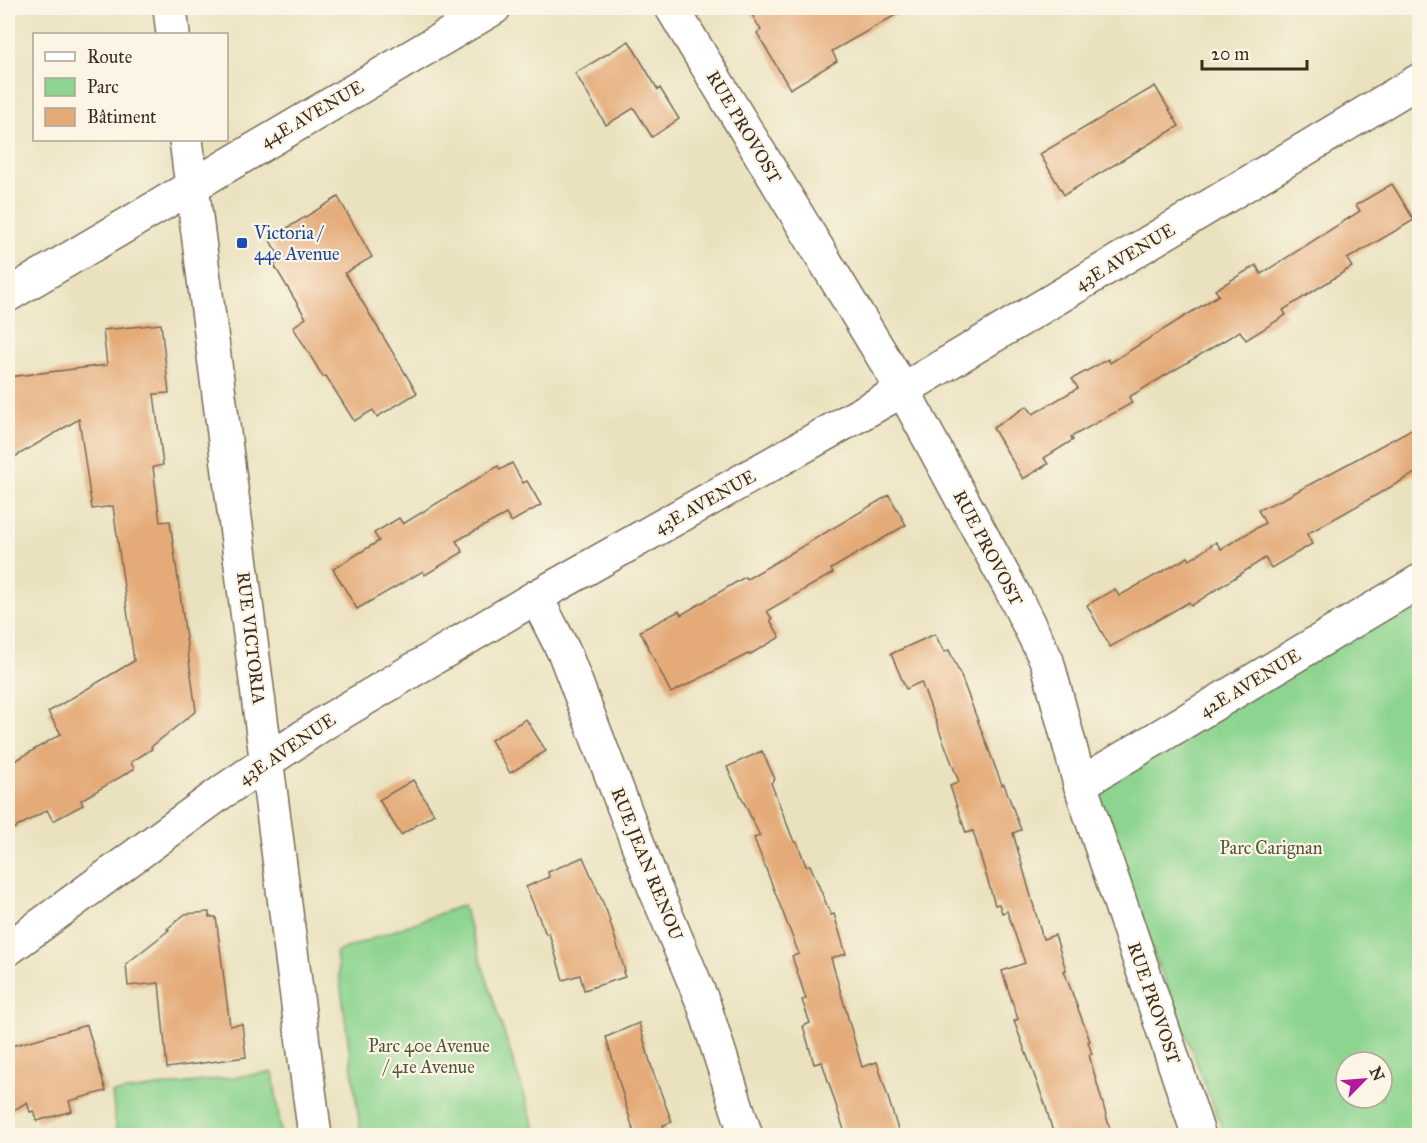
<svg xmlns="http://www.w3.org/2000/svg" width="1427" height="1143" font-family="'IM FELL Great Primer',serif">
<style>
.green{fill:#8cd48f;stroke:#647f56;stroke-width:1.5;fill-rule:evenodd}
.building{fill:#e4aa78}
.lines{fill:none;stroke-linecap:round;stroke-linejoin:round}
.minor-casing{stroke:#786a56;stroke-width:36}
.tertiary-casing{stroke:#786a56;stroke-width:36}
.secondary-casing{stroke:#786a56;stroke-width:36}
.minor{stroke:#fff;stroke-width:33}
.tertiary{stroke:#fff;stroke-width:33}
.secondary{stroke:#fff;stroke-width:33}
.transit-dot{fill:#1a4fb4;stroke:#fcf5e5;stroke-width:2}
.labels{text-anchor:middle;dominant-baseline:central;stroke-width:4.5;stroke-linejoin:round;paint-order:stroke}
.street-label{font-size:18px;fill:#3b2a1e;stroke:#fcf5e5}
.transit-label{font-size:18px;fill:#164399;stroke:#fcf5e5;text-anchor:start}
.park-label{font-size:18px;fill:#4f543a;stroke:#fcf5e5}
</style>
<rect width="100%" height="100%" fill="#fcf5e5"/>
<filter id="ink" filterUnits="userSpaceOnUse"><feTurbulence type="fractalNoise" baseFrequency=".0167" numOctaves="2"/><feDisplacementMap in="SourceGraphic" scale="12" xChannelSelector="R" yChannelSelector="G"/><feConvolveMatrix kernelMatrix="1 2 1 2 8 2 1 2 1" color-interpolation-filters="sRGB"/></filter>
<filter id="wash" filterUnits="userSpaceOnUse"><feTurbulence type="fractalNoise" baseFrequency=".008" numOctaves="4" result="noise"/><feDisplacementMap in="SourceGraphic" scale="24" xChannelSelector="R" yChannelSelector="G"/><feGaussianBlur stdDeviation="1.35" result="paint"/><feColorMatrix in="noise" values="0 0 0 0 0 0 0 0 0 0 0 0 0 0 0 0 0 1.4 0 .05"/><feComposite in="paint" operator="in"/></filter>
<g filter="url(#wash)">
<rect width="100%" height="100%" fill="#eae2bf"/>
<g class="green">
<path d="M1419 586V1135H1225L1088 786ZM1346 1062H1382V1098H1346Z"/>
<polygon points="463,905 537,1135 361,1135 336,952"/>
<polygon points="273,1072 281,1135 117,1135 112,1093"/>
</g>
<g id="blocks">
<g class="building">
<polygon points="748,8 908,8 832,51 837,61 790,89 757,33 761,30"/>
<polygon points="629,41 658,90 660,88 679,119 652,137 634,108 606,125 575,73"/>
<polygon points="1155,86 1179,126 1064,195 1040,154"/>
<polygon points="1392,184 1414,220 1347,259 1352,267 1283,310 1286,315 1246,340 1240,331 1129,397 1132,403 1071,437 1073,440 1044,458 1048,464 1023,479 993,428 1027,406 1033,414 1078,388 1072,379 1108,359 1110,363 1219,295 1215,290 1256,265 1261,274 1360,211 1356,205"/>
<polygon points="338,197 372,257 345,273 417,393 377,417 373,410 354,421 326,376 323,377 293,327 306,318 274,265 282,261 269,239"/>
<polygon points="161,324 169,393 154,394 163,465 153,467 160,522 170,521 196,711 151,747 152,749 131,762 134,769 81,800 83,805 53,821 47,810 8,832 8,765 61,734 48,712 134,661 113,506 92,509 79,419 8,461 8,377 107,365 103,330"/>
<polygon points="1419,425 1419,471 1307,534 1312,544 1271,568 1265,558 1191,606 1189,602 1110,647 1087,605 1115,589 1119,596 1188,557 1190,560 1216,542 1221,549 1265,523 1258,510 1285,498"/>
<polygon points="512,463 523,483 527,481 541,505 511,522 506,514 456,541 463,552 425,575 423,571 357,609 333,569 379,541 374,533 399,518 403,524 498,466 500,470"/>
<polygon points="889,495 906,525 831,569 833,573 767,611 772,619 770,620 780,637 749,655 748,654 671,693 640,631 679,611 681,615 745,577 747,579"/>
<polygon points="935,634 944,652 949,650 961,676 1002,785 1004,784 1021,830 1013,833 1043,939 1055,935 1066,970 1064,971 1090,1041 1088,1042 1092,1054 1089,1055 1112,1136 1054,1136 1045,1104 1014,1021 1018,1019 1002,971 1025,963 1007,911 1002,913 999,904 995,905 973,831 966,833 950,786 959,782 921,682 906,689 891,654"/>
<polygon points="526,719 546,751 510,773 491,740"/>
<polygon points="762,751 775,779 771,783 794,842 797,842 806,866 810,865 831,915 834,914 846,954 831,958 862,1067 877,1062 900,1136 846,1136 822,1062 814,1064 803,1026 810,1023 802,1000 806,999 792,956 799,954 754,838 760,836 727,767"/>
<polygon points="413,780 434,814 401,835 379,800"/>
<polygon points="583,857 607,912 625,971 623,972 625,977 584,990 580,975 563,980 549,933 546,934 526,887 549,877 548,872"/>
<polygon points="209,912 209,917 216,917 230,1026 242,1024 246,1057 167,1068 159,983 128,986 126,964 169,930 167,929 185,914"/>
<polygon points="639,1023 653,1072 672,1122 663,1125 666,1136 635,1136 606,1037"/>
<polygon points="87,1025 106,1091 69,1101 72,1111 37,1121 34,1111 30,1112 27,1102 8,1114 8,1047"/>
</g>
</g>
</g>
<g filter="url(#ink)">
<use href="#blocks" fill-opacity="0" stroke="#786a56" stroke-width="1.5"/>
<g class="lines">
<g class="minor-casing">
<g id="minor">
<path d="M8 295C170 200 331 103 494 8"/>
<polyline points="536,597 565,654 654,886 704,1005 746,1136"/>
<polyline points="1080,784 1420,581"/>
<polyline points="8,949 222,792 324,723 536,597 903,390 1420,80"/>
</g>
</g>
<g class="tertiary-casing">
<polyline id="tertiary" points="672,8 903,390 1014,595 1047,661 1080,784 1199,1136"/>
</g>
<g class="secondary-casing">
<g id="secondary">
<polyline points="170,8 173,34"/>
<polyline points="186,140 315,1136"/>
</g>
</g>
<use href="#minor" class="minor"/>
<use href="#tertiary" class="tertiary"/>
<use href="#secondary" class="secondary"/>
</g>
</g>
<rect class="transit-dot" x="236" y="237" width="12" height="12" rx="3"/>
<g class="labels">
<g class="street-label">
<text transform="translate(312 114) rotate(-30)">44E AVENUE</text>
<text transform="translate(744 127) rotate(59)">RUE PROVOST</text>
<text transform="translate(1125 257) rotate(-31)">43E AVENUE</text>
<text transform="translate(705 502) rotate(-29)">43E AVENUE</text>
<text transform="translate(988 548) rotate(62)">RUE PROVOST</text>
<text transform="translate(251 638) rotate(83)">RUE VICTORIA</text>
<text transform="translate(1250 683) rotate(-31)">42E AVENUE</text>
<text transform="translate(287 749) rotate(-34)">43E AVENUE</text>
<text transform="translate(647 864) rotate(68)">RUE JEAN RENOU</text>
<text transform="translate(1154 1003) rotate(71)">RUE PROVOST</text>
</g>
<g class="transit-label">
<text x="254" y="233">Victoria /<tspan x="254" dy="21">44e Avenue</tspan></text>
</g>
<g class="park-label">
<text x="1271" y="848">Parc Carignan</text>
<text x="429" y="1046">Parc 40e Avenue<tspan x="429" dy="21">/ 41e Avenue</tspan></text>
</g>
</g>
<rect width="1427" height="1143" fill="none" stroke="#fcf5e5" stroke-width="30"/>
<rect x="33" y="33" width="195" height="108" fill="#fcf5e5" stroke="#afa495" stroke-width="1.5"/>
<rect x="45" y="52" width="30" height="9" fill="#ffffff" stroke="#afa495" stroke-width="1.5"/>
<text x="87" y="63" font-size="18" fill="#3b2a1e">Route</text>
<rect x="45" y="78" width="30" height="18" fill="#8cd48f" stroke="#afa495" stroke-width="1.5"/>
<text x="87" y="93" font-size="18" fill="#3b2a1e">Parc</text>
<rect x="45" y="108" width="30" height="18" fill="#e4aa78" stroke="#afa495" stroke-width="1.5"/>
<text x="87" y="123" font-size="18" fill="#3b2a1e">Bâtiment</text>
<g transform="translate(1364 1080) rotate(65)"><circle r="28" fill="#fcf5e5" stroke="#afa495" stroke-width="1.5"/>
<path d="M0-4.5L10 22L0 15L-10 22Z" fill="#b5179e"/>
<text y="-9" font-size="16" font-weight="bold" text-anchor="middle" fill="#3b2a1e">N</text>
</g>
<path d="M1202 60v9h105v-9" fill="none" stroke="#3b2a1e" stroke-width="3"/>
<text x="1211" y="60" font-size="18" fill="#3b2a1e" stroke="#fcf5e5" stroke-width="4.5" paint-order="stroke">20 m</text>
</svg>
